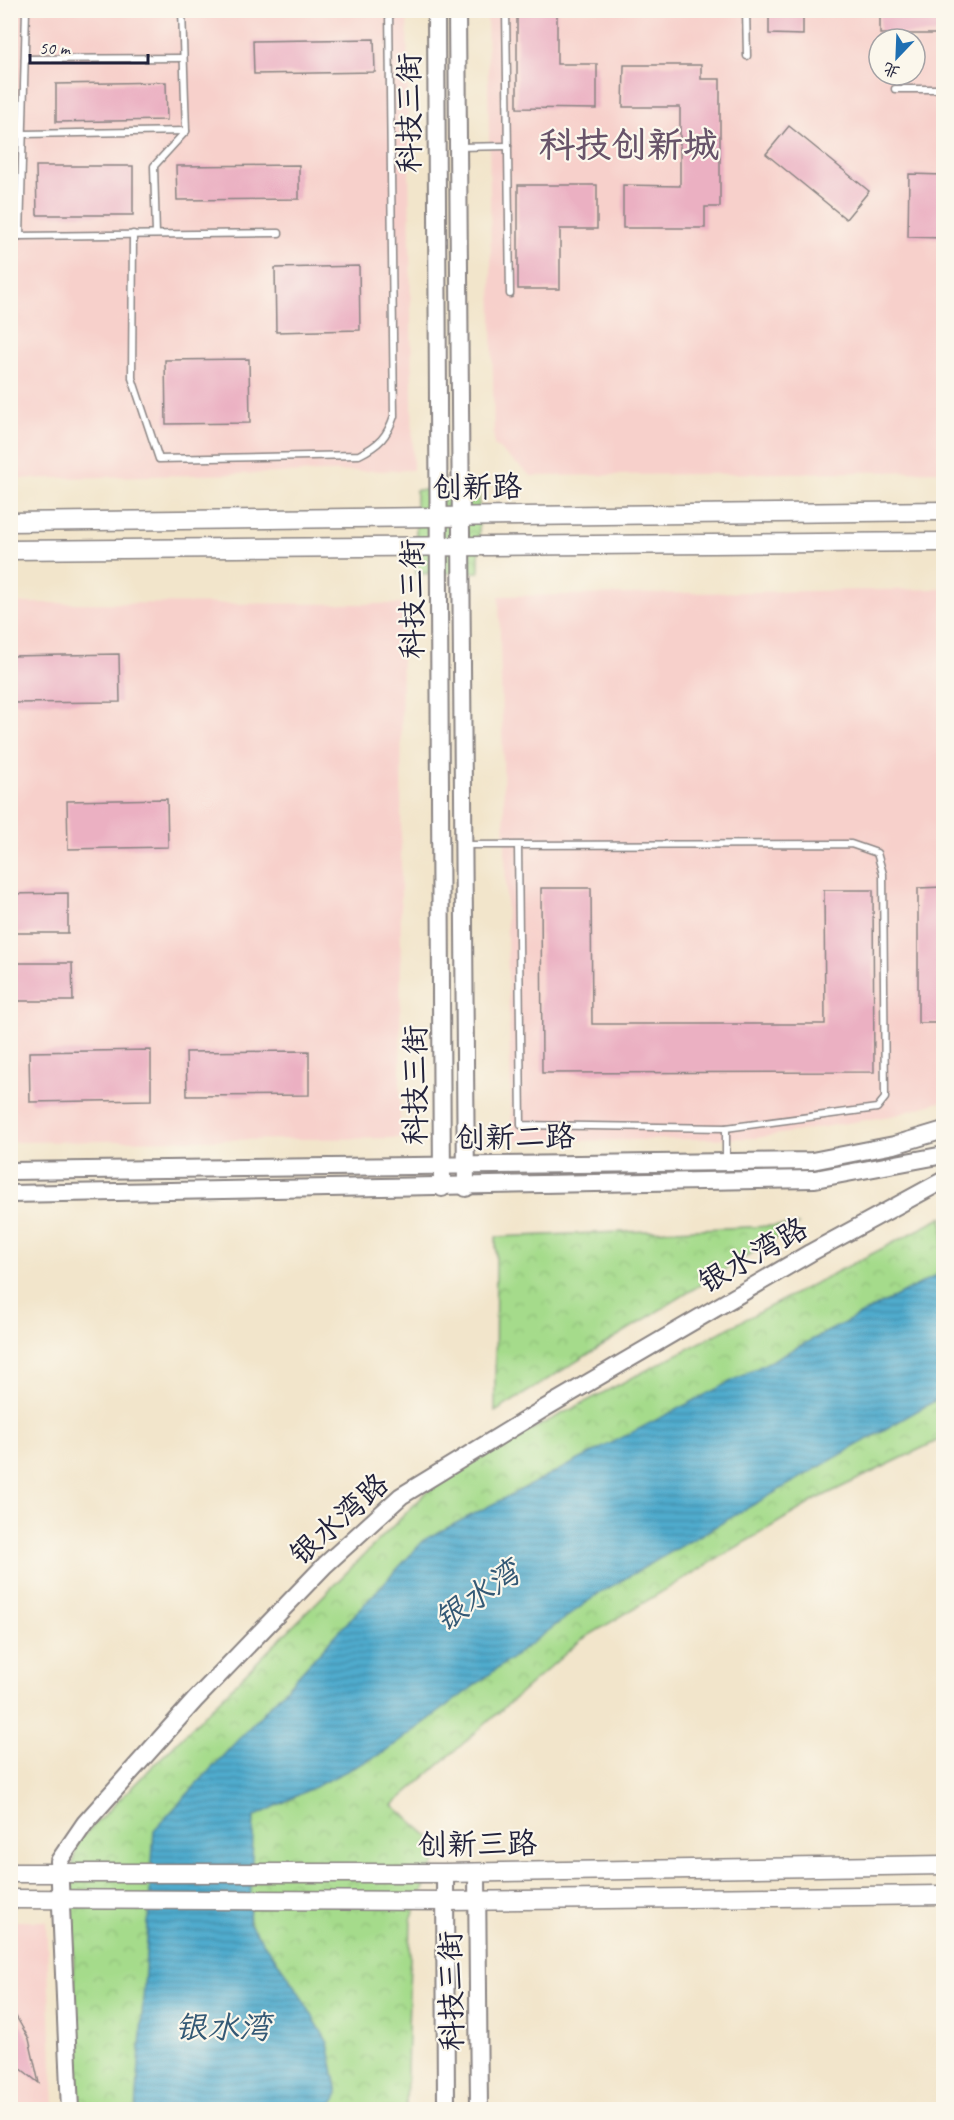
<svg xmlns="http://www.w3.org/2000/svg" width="954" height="2120" font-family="Caveat,'LXGW WenKai TC',sans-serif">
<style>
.built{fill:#f7d0cb;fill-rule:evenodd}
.park{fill:url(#park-crowns);stroke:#647e63;stroke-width:1.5}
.water{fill:url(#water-rules);stroke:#386684;stroke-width:1.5}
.building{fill:#ebb0c2}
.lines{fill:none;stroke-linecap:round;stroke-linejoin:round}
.service-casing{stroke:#8a8483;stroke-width:9}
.tertiary-casing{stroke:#8a8483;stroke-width:20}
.secondary-casing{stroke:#8a8483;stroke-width:21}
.service{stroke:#fff;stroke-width:6}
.tertiary{stroke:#fff;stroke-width:16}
.secondary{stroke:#fff;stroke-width:18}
.labels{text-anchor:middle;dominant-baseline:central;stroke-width:4.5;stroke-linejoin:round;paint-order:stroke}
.street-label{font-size:30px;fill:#22223b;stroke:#fbf7ec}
.water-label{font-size:32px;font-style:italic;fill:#345975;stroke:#fbf7ec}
.district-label{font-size:36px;font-weight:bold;fill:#68546a;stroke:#fbf7ec}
</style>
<defs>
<pattern id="park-crowns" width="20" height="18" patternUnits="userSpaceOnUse" patternTransform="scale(1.5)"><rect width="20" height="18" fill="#a5db8b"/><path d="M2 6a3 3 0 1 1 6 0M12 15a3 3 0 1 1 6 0" fill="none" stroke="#8ebc79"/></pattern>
<pattern id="water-rules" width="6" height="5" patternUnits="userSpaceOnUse" patternTransform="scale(1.5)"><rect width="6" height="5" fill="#4fabcd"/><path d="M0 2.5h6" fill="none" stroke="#418ba8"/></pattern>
</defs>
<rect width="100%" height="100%" fill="#fbf7ec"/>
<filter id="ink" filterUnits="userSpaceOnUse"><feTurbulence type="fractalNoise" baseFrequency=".0167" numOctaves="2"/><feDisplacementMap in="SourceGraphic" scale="12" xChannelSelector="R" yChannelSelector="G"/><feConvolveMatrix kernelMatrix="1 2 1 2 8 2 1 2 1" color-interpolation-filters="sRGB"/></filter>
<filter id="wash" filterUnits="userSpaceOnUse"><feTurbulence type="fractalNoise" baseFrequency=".008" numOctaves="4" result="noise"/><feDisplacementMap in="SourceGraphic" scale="24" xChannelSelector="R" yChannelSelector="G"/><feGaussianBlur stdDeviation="1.35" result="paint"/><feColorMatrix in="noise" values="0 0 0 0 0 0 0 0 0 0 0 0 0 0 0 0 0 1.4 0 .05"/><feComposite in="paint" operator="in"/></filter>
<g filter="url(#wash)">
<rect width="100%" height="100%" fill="#f2e5cb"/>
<g class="built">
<polygon points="10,11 407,11 413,470 11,479"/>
<path d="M487 11H943V471L531 476 494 445ZM879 39H915V75H879Z"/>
<polygon points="943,589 943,1101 896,1115 756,1138 512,1142 499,596"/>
<polygon points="10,603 402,604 400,1138 11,1142"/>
<polygon points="10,1921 46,1921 54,2109 11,2109"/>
</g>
<g class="park">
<polygon points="479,489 479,572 416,574 416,490"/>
<polygon points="943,1217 943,1438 817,1499 581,1640 393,1805 441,1847 411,1919 406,2109 78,2109 71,1872 78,1841 444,1475"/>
<polygon points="797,1225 495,1412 496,1237"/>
</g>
<polygon class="water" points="943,1272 943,1396 598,1594 385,1752 254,1817 249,1923 294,1984 328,2043 338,2093 331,2109 136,2110 154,1830 425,1539"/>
<g id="blocks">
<g class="building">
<polygon points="517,10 557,10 557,64 597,64 597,109 517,108"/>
<polygon points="769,10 803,10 803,35 769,34"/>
<rect x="880" y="10" width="64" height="24"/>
<polygon points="374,39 375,72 254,74 253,41"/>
<polygon points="624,65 701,65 701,79 720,79 720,207 705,207 705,228 623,228 623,185 680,186 680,107 623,107"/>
<polygon points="166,82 167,120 56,122 56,84"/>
<polygon points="789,126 869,191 846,219 766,154"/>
<polygon points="299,165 299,199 177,200 176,166"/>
<polygon points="36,166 133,166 133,215 37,215"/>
<polygon points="909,174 944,175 944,238 908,237"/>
<polygon points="518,185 597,185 597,229 560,229 560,289 518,289"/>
<polygon points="359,266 360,330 276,332 275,268"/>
<polygon points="249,359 250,423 166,424 165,360"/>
<polygon points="119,654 120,702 10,703 10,656"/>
<polygon points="167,799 168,847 68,849 67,801"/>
<polygon points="944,887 944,1023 918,1023 918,888"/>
<polygon points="541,888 591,888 592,1024 825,1024 824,890 873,890 874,1072 542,1073"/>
<polygon points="68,893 68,933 10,933 10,894"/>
<polygon points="10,963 72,963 73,1001 10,1001"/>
<polygon points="151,1050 151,1100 30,1102 29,1052"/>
<polygon points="309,1051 309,1095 187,1096 186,1052"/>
<polygon points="10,2006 29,2039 39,2083 10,2060"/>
</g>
</g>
</g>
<g filter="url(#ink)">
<use href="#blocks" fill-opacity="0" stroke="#8a8483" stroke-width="1.5"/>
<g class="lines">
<g class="service-casing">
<g id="service">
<polyline points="26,10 20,236 279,233"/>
<polyline points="506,10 510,294"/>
<polyline points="746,10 747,56"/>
<polyline points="25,59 183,58"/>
<polyline points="895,89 944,89"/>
<polyline points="24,134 186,131"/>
<polyline points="459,147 508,146"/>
<path d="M133 234 132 378 159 459 359 455C379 445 387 437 394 416L389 10"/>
<polyline points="156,234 154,166 186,131 182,10"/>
<polyline points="10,236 20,236"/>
<polyline points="464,845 851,844 877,853 883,874 885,1098 877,1108 726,1128 521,1125 518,845"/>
<polyline points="726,1128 726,1160"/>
</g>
</g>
<g class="tertiary-casing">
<g id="tertiary">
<polyline points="436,10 442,1188"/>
<polyline points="457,10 466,1188"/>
<polyline points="10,1171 812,1161 894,1145 944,1130"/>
<polyline points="10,1194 815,1179 944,1155"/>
<polyline points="445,1873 446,2110"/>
<polyline points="477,1873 479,2110"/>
<polyline points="70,2110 59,1861 85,1823 195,1700 325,1565 401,1496 545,1408 810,1253 944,1180"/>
</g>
</g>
<g class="secondary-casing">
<g id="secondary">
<polyline points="10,522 944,511"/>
<polyline points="10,550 944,542"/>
<polyline points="10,1873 445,1873 944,1865"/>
<polyline points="10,1899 446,1901 944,1895"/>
</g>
</g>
<use href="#service" class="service"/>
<use href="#tertiary" class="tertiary"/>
<use href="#secondary" class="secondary"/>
</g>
</g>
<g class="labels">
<g class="street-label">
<text transform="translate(409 113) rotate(-90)">科技三街</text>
<text transform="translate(477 487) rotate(-1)">创新路</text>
<text transform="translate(412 599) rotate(-90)">科技三街</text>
<text transform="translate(415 1085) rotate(-90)">科技三街</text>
<text transform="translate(515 1137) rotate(-1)">创新二路</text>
<text transform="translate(753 1255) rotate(-30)">银水湾路</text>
<text transform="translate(339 1519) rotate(-42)">银水湾路</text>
<text transform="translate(477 1844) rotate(-1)">创新三路</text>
<text transform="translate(451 1991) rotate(-91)">科技三街</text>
</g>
<g class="water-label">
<text transform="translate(477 1596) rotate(-35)">银水湾</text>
<text x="223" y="2027">银水湾</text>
</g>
<g class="district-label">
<text x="629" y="145">科技创新城</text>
</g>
</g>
<rect width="954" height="2120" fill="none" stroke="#fbf7ec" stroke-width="36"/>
<g transform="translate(897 57) rotate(203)"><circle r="28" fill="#fbf7ec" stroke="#a4a2a5" stroke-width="1.5"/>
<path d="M0-4.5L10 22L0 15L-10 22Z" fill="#1f6fb2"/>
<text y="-9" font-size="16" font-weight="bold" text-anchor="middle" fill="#22223b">北</text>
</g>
<path d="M30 54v9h118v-9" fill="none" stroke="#22223b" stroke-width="3"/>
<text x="39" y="54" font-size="18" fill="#22223b" stroke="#fbf7ec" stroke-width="4.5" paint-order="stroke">50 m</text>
</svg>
